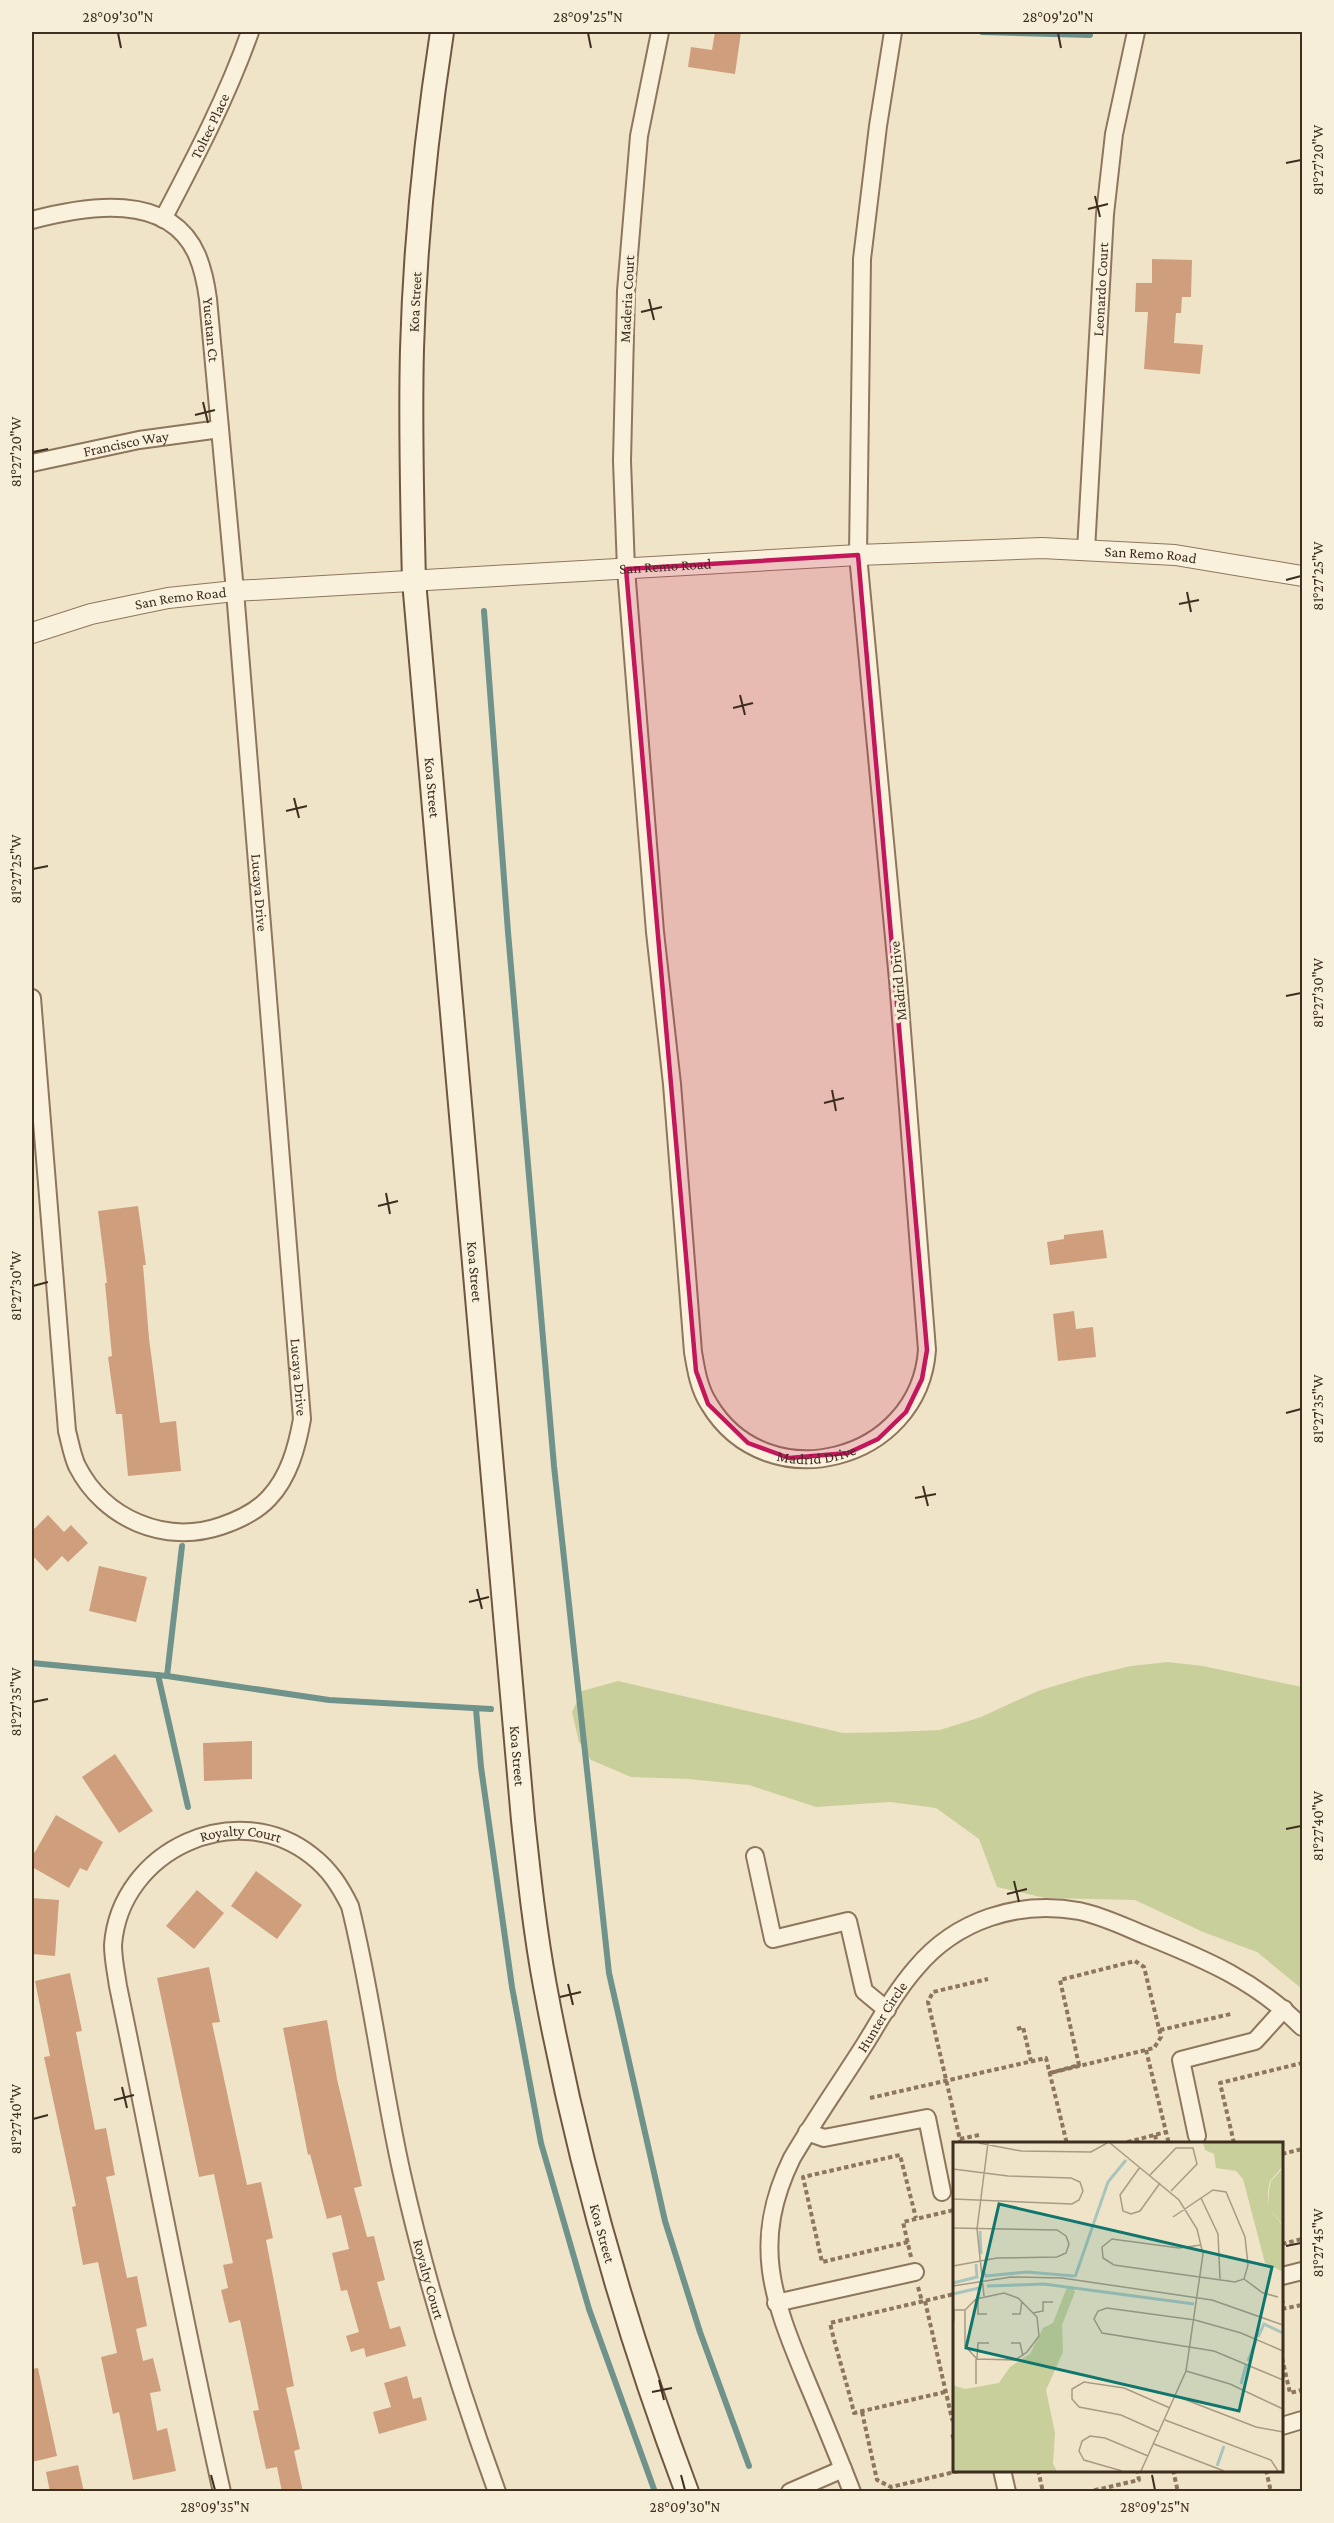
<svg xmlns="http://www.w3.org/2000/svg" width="1334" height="2523" font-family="'Crimson Pro',serif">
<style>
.green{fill:#c9cf9b}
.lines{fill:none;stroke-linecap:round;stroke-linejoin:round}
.stream{stroke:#6f938a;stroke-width:6}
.building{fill:#cf9f7d}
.minor-casing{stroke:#8d765c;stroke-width:20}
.tertiary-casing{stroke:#8d765c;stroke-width:22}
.secondary-casing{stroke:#6f573f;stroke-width:26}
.path{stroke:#8d765c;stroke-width:4;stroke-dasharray:4.5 3;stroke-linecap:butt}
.minor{stroke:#faf1dc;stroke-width:16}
.tertiary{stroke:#faf1dc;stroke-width:20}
.secondary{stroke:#faf1dc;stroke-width:22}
.marked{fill:#c2185b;fill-opacity:0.2;stroke:#c2185b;stroke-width:4.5;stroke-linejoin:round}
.ticks{fill:none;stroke:#3d2e20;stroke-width:2}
.labels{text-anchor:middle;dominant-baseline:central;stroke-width:6;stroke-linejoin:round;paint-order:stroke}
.street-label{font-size:15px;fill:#3d2e20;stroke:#f7eed8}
.inset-river{fill:none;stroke:#a9c4bc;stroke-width:3}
.inset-road{fill:none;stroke:#a89b85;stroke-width:1.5}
.view{fill:#0f766e;fill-opacity:0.15;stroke:#0f766e;stroke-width:3}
.inset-edge{fill:none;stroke:#3d2e20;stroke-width:3}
.neatline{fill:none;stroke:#3d2e20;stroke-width:2}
.ticks-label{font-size:15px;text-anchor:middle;fill:#3d2e20}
</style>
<rect width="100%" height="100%" fill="#f0e4c8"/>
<polygon class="green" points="1168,1662 1203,1666 1302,1687 1302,1989 1257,1952 1203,1932 1135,1900 1045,1898 997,1887 979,1839 936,1808 890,1802 816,1807 749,1785 688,1779 631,1777 591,1760 579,1742 572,1712 582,1691 618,1681 843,1733 892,1732 940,1730 981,1717 1038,1691 1084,1677 1131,1666"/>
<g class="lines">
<g class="stream">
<polyline points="982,32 1090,35"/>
<polyline points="484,611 508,932 554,1466 609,1973 665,2221 700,2332 749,2466"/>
<polyline points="32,1663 167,1676 329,1700 491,1709"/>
<polyline points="158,1675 188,1807"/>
<polyline points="167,1676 182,1546"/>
<polyline points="476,1709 481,1767 512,1987 541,2143 589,2309 655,2492"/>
</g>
</g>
<g class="building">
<polygon points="715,32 741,32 735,74 688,67 691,47 712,50"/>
<polygon points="1152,259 1192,260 1191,297 1182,297 1181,313 1176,313 1174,343 1203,345 1200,374 1144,369 1148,312 1135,312 1136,283 1152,283"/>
<polygon points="138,1206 146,1265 143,1265 149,1338 160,1423 176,1421 181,1471 128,1476 122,1414 116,1414 108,1357 112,1356 105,1283 107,1283 98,1211"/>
<polygon points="1103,1230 1107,1258 1050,1265 1047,1242 1064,1239 1064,1235"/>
<polygon points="1074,1311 1076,1329 1093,1327 1096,1357 1058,1361 1053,1314"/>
<polygon points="48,1515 64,1532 71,1525 88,1543 68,1562 62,1556 47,1571 32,1555 32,1531"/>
<polygon points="99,1566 147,1577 136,1622 89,1611"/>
<polygon points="252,1741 252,1779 204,1781 203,1743"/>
<polygon points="115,1754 153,1811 119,1833 82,1777"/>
<polygon points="56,1815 103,1842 87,1871 80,1868 69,1888 32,1867 32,1857"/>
<polygon points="256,1871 302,1905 277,1939 231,1906"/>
<polygon points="197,1890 224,1913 194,1949 166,1926"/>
<polygon points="32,1898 59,1900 55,1956 32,1954"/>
<polygon points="209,1967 220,2022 212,2023 247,2185 261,2182 273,2238 266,2240 294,2386 286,2388 300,2449 294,2451 303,2492 282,2492 277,2467 266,2469 253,2411 259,2410 240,2320 229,2323 221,2290 228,2288 223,2265 233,2263 214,2174 199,2177 157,1978"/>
<polygon points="70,1973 82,2031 76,2032 95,2130 106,2128 115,2175 106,2177 127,2278 137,2276 147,2326 136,2329 143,2361 153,2358 161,2391 150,2393 157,2431 167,2428 176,2471 133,2480 119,2412 113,2414 101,2357 117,2353 98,2262 83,2265 72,2207 76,2206 44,2057 50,2056 35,1981"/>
<polygon points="327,2020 337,2079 362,2186 354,2188 367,2237 374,2236 385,2280 377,2282 390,2329 400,2326 406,2346 366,2357 364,2348 351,2352 346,2336 359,2332 347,2290 341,2291 332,2253 349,2249 341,2215 327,2219 310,2154 308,2155 283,2028"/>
<polygon points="38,2368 57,2456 32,2462 32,2369"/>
<polygon points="407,2376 413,2399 421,2397 427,2420 379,2434 373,2412 391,2407 384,2383"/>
<polygon points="78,2465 84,2492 50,2492 46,2472"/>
</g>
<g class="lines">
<g class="minor-casing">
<g id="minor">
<path id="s1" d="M660 32 639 136 626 291 622 461 626 569 655 932 672 1084 693 1352C696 1370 699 1389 709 1404 767 1501 919 1462 927 1350L898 980 858 555 862 259 878 126 893 32"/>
<path id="s2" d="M163 219C195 158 227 97 250 32"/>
<path id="s3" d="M32 220C85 206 169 191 197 255 203 269 206 284 208 299L235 591 302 1419C297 1447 289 1477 269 1498 256 1512 239 1520 221 1526 165 1545 104 1519 77 1466 72 1455 70 1442 67 1431L32 998"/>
<path id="s4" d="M32 463 139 440 220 429"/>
<path id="s5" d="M1086 550 1105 214 1114 134 1136 32"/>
<polyline points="755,1856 773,1939 848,1921 864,1991 887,2010"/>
<polyline points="807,2132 824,2138 927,2118 942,2192"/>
<polyline points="1197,2136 1181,2060 1255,2041 1284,2009"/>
<polyline points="1282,2276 1302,2271"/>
<polyline points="776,2303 915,2272"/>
<polyline points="1282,2426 1302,2420"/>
<polyline points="1002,2470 1007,2492"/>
<path id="s6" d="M222 2492C184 2324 153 2154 118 1986 116 1972 113 1959 113 1945 120 1850 237 1796 312 1856 330 1870 340 1886 350 1906 372 1994 382 2085 402 2174 426 2281 459 2388 497 2492"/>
<polyline points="790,2492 843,2469"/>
<path id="s7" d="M852 2492C837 2453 821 2415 805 2377 772 2297 751 2242 792 2158 815 2119 841 2082 865 2044 881 2018 896 1991 916 1968 956 1920 1018 1900 1079 1911 1103 1916 1125 1927 1147 1936 1207 1960 1256 1981 1302 2027"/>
</g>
</g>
<g class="tertiary-casing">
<g id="tertiary">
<path id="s8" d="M32 633 91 614 168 598 235 591 858 555 1042 548 1175 555 1302 576"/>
</g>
</g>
<g class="secondary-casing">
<g id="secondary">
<path id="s9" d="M442 32C426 136 415 243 412 349 410 426 412 504 414 581L523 1820C529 1876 535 1932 545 1986 577 2159 625 2328 687 2492"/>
</g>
</g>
<g class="path">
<polygon points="1135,1961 1144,1967 1161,2037 1154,2048 1050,2073 1079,2065 1060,1980"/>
<polyline points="1017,2029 1023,2027 1031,2061"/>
<polyline points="1160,2030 1231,2014"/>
<polyline points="1146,2050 1169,2144"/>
<polyline points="870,2098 1046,2058 1067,2144"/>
<polyline points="1155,2135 1157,2144"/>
<polyline points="960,2139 979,2135"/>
<polyline points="1234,2143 1220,2083 1302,2063"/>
<polyline points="961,2144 928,2002 933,1992 988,1979"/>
<polyline points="1120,2144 1166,2132"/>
<polyline points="1282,2154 1302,2149"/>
<polyline points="908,2242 822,2262 803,2177 900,2155 916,2218"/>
<polyline points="1282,2244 1302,2239"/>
<polyline points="911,2257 903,2222 954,2210"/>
<polyline points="918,2287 922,2301"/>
<polyline points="1282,2299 1284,2309"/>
<polyline points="925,2301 952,2419 954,2421"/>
<polyline points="1282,2309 1302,2305"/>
<polyline points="1282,2358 1290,2393 1302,2390"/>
<path d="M945 2392 854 2413C847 2382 837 2354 830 2323L954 2294"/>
<polyline points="862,2412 877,2480 891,2487 963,2470"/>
<polyline points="951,2437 954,2436"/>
<polyline points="1038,2470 1043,2492"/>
<polyline points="1173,2470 1178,2492"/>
<polyline points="1266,2470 1271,2492"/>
<polyline points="1087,2492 1139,2480 1137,2470"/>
</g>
<use href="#minor" class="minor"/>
<use href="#tertiary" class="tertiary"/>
<use href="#secondary" class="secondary"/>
</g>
<path class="marked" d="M858 555 927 1350 922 1379 906 1412 878 1439 848 1453 789 1458 748 1443 708 1404 696 1371 626 569Z"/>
<path class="ticks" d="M118 33 121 48M588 33 591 48M1058 33 1061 48M1286 163 1301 160M1095 196 1100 217M1088 209 1108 204M649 299 654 320M641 312 662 307M203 402 208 423M195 415 215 410M33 452 48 449M1286 580 1301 576M1187 592 1191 612M1179 604 1199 600M740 695 745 715M733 708 753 703M294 798 299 818M286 811 307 806M33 869 48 866M1286 996 1301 993M832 1090 836 1111M824 1103 844 1098M386 1193 390 1214M378 1206 398 1201M33 1286 48 1282M1286 1413 1301 1409M923 1486 928 1506M915 1498 936 1494M477 1589 482 1609M469 1602 489 1597M33 1702 48 1699M1286 1829 1301 1826M1014 1881 1019 1902M1007 1894 1027 1889M568 1984 573 2005M560 1997 581 1992M122 2087 127 2108M114 2100 134 2095M33 2119 48 2115M1286 2246 1301 2243M659 2380 664 2400M652 2392 672 2388M211 2475 215 2490M681 2475 685 2490M1152 2475 1155 2490"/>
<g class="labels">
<g class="street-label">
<text stroke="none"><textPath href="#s2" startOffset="104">Toltec Place</textPath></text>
<text stroke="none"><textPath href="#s5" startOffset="261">Leonardo Court</textPath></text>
<text transform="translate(627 299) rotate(-87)">Maderia Court</text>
<text transform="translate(415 302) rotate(-87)">Koa Street</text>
<text stroke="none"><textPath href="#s3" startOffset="261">Yucatan Ct</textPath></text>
<text stroke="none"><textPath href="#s4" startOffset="96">Francisco Way</textPath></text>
<text stroke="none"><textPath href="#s8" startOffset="1125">San Remo Road</textPath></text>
<text stroke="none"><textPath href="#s8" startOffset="639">San Remo Road</textPath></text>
<text stroke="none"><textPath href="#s8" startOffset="153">San Remo Road</textPath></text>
<text stroke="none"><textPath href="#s9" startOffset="758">Koa Street</textPath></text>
<text stroke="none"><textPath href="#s3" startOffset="826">Lucaya Drive</textPath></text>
<text transform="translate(898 981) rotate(-95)">Madrid Drive</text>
<text stroke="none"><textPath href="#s9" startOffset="1244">Koa Street</textPath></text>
<text stroke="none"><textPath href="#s3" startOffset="1312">Lucaya Drive</textPath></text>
<text stroke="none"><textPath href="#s1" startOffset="1508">Madrid Drive</textPath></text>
<text stroke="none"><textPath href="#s9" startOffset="1730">Koa Street</textPath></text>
<text stroke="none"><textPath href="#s6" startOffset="746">Royalty Court</textPath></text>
<text stroke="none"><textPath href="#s7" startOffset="520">Hunter Circle</textPath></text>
<text stroke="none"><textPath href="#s9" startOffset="2216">Koa Street</textPath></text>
<text stroke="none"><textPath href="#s6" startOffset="1268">Royalty Court</textPath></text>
</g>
</g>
<g transform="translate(953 2142)">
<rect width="330" height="330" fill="#f0e4c8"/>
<path d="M250 1H330V24L317 39 315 49 316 65 330 85V130L312 121 290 37 283 29 263 26 261 12 252 8ZM330 26V84L316 65V49L318 39ZM114 145 120 144 122 150 109 183 110 210 93 248 102 291 100 322 104 329H0V243L12 247 46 241 57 225 77 212 90 186 100 181Z" fill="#c9cf9b"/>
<path class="inset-river" d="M27 89 28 112M30 129 33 134 74 130 121 134M122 135 155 40 173 18M0 141 24 135 23 122M34 144 91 142 241 162M0 152 26 146M305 195 311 182 330 191M295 219 303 199M288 242 293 223M264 324 271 304"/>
<path class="inset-road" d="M26 1 68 9 138 10 154 1M157 1 226 58 244 87 250 112 233 229 188 329M187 25 167 53 170 69 178 72 187 69 207 41M0 27 55 34 118 36 127 40 130 49 126 58 119 62 0 57M197 33 223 6H240L244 22 218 49M248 56 265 92 267 137M220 75 260 48 273 50 292 95 295 123 291 137 282 140 161 123 150 116 149 105 159 97 226 106 248 103M0 86 104 88 113 94 116 102 113 111 104 115 44 116 0 124M291 137 310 151 325 155M0 144 58 135 109 136 259 158 330 183M51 151 65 156 84 175 86 194 74 210 62 218 24 217 12 204V168L23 157ZM31 154 24 87 35 1M25 156V172H34M80 171 90 169V160H100M59 172H67L69 159M1 179V168H12M58 201H67L70 214M330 209 288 191 242 178 154 166 145 169 141 177 149 191 261 209 330 238M24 217 25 201H36M233 229 277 242 330 267M23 242V217M223 254 303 285 330 290M212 278 318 318 325 329M206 290 168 273 126 265 119 257V247L131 240 171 246 217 266M201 302 271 329M169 329 131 318 126 309 129 299 137 294 152 296 195 314"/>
<path class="view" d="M46 62 319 125 286 269 13 206Z"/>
<rect width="330" height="330" class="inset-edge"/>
</g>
<rect width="1334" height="2523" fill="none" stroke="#f7eed8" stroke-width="66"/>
<rect x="33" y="33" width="1268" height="2457" class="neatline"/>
<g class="ticks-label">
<text x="118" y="22">28°09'30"N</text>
<text x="588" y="22">28°09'25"N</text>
<text x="1058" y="22">28°09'20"N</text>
<text transform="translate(1318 160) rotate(-90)" y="5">81°27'20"W</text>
<text transform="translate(16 452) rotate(-90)" y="5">81°27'20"W</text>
<text transform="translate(1318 576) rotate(-90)" y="5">81°27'25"W</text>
<text transform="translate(16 869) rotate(-90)" y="5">81°27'25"W</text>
<text transform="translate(1318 993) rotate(-90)" y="5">81°27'30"W</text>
<text transform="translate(16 1286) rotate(-90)" y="5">81°27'30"W</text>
<text transform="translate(1318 1409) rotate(-90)" y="5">81°27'35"W</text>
<text transform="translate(16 1702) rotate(-90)" y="5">81°27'35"W</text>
<text transform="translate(1318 1826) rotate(-90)" y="5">81°27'40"W</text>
<text transform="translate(16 2119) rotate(-90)" y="5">81°27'40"W</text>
<text transform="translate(1318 2243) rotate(-90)" y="5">81°27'45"W</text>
<text x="215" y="2512">28°09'35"N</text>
<text x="685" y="2512">28°09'30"N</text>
<text x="1155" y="2512">28°09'25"N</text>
</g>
</svg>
